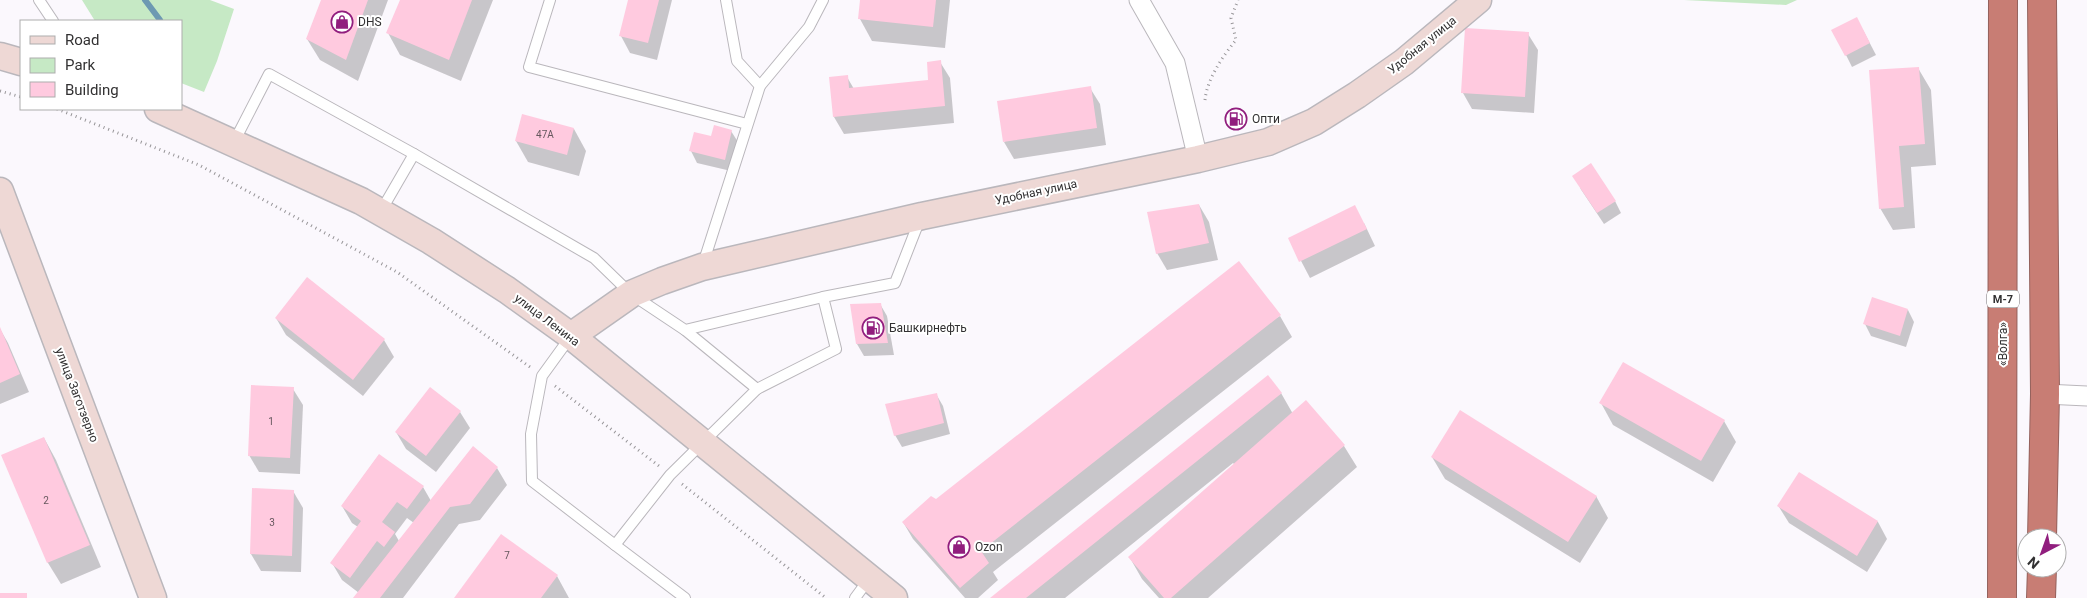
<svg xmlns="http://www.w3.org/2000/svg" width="2087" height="598" font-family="Roboto,sans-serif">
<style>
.green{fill:#c6e9c5}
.shadow{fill:#0003;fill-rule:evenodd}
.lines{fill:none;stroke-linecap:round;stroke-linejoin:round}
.stream{stroke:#6d99b2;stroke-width:6}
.building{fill:#ffcadf}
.lane-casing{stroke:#bab7bc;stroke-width:12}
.street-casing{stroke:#bab7bc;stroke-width:21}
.secondary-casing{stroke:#bab7bc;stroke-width:29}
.highway-casing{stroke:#94625d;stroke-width:30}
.path{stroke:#979598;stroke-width:3;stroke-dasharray:1 4;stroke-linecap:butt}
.lane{stroke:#fff;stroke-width:10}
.street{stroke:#fff;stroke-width:19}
.secondary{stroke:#eed8d5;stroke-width:26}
.highway{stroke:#c87d74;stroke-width:28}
.labels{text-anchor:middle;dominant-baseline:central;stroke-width:4;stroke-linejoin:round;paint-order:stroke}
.number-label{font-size:10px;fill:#65575d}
.shield{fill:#fff;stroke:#706f70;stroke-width:1}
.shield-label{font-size:11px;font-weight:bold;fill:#323132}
.poi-label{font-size:12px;fill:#323132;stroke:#fff;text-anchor:start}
.street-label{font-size:12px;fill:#323132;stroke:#fff}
</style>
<rect width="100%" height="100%" fill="#fbf8fd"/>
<g class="green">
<polygon points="82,0 210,0 234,9 217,61 204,92 181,83 181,21 95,21"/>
<polygon points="1684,0 1797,0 1786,5"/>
</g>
<g class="shadow">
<polygon points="322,0 388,0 358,81 320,60 307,39"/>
<polygon points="402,0 493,0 461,81 400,55 388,33"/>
<polygon points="629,0 672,0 657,60 630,53 621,36"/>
<polygon points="862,0 950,0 945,48 872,41 860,19"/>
<polygon points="1863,30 1876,55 1852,67 1846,55"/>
<polygon points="1528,34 1538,50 1534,113 1472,109 1463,93"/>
<polygon points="940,62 950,78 954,123 844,134 834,117 847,77 854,89 930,81"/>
<polygon points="1918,68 1931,90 1936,165 1911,167 1915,228 1893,230 1880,208"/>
<polygon points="1090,88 1100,104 1106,145 1014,159 1004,142"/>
<polygon points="574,129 586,151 579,176 528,162 516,141"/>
<polygon points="731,131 738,142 731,171 697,163 691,151"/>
<polygon points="1580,188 1615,201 1621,213 1604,224"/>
<polygon points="1199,205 1209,222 1218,260 1167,270 1157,253"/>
<polygon points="1364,223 1375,246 1310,278 1289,238"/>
<polygon points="307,279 384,340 394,357 363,396 286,335 276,318"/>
<polygon points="880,304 887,316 894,355 864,356 857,344 852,305"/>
<polygon points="1908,310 1914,322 1906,347 1871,336 1865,324"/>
<polygon points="1280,316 1292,337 993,572 998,580 978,598 965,598 913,539 903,522"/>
<polygon points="0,329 8,343 29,392 0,404"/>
<polygon points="293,389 303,405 300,474 259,472 249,455"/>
<polygon points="1281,393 1293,414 1344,446 1357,467 1208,598 1159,598 1142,579 1130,558 1235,465 1233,463 1065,598 992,598"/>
<polygon points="936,394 943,406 950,434 902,447 895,435"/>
<polygon points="1601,403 1724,421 1736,442 1713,482 1613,425"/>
<polygon points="460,412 470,428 436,472 406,449 396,432"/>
<polygon points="44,438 56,460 101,567 61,584 48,563 3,455"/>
<path d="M379 455 423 487 431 501 497 468 507 485 480 520 459 524 403 598H354L359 593 342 580 332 563 358 527 352 523 342 506ZM407 518 414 523 399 541 395 534Z"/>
<polygon points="1432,457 1596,496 1608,518 1580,563 1445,479"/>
<polygon points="1799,473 1878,522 1887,539 1867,572 1789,523 1779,507"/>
<polygon points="253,490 293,491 303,508 301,572 261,571 251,554"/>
<polygon points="557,576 569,598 455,598"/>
</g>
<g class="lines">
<polyline class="stream" points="145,0 160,20"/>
</g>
<g class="building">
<polygon points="321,0 368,0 346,60 306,39"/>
<polygon points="400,0 472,0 449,60 386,33"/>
<polygon points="628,0 659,0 648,43 619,36"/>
<polygon points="860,0 936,0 933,27 858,19"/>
<polygon points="1857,17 1870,43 1845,56 1831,30"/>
<polygon points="1465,28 1529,32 1525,97 1461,93"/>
<polygon points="941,60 945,106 833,117 829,77 848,75 849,88 928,80 927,62"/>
<polygon points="1919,67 1925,144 1899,146 1904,207 1879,209 1869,70"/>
<polygon points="1091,86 1097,128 1003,142 997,101"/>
<polygon points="522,114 574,128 567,155 515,141"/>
<polygon points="714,125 732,130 725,160 689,151 694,132 711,136"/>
<polygon points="1591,163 1616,201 1597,213 1572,176"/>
<polygon points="1199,204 1209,243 1156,254 1147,212"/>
<polygon points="1355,205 1367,229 1299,262 1288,238"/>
<polygon points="1239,261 1281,315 981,551 989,563 960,588 902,522 931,496 936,499"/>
<polygon points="307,277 385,339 353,380 275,318"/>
<polygon points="1872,297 1908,309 1900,336 1863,324"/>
<polygon points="881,303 888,343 856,344 850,304"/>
<polygon points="0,327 20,374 0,383"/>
<polygon points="1623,362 1725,420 1701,461 1599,403"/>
<polygon points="1268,375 1282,393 1081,554 1026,598 990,598"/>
<polygon points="251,385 294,387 290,458 248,456"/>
<polygon points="430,387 461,411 426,456 395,432"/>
<polygon points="937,393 944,423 894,436 885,404"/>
<polygon points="1306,400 1345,445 1171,598 1164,598 1128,557"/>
<polygon points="1460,410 1597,496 1568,542 1431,457"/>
<polygon points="44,437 90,545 47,563 1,455"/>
<polygon points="473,446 498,467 470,504 450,507 380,598 353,598"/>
<polygon points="379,454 424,486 407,509 397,502 382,522 395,532 384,547 377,541 350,578 330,563 361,521 341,506"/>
<polygon points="1799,472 1878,521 1857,556 1777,506"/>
<polygon points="252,488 294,490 292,556 250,554"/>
<polygon points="501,534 558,575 541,598 454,598"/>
<rect x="0" y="593" width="27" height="5"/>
</g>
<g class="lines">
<g class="lane-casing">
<g id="lane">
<polyline points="39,0 53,21"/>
<polyline points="550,0 529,67 747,124"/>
<polyline points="726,0 737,61 760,86"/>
<polyline points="234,142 269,74 414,154 594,258 631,294 685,330 823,297"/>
<polyline points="381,211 414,154"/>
<polyline points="703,264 760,86 809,27 823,0"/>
<polyline points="685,330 757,389"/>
<polyline points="571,336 542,376 531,434 532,481 615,545 670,475 757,389 836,349 823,297 895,283 920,219"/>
<polyline points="615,545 685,598"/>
<polyline points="855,598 869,579"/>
</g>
</g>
<g class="street-casing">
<g id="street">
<polyline points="1139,0 1175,63 1198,159"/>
<polyline points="2045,394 2087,396"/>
</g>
</g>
<g class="secondary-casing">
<g id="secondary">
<polyline points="0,56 21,62"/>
<polyline points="158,109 361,201 431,241 507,290 571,336 894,598"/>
<polyline points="0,191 153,598"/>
<polyline points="571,336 631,294 662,281 702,267 922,216 1198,159 1268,142 1314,122 1357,95 1404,62 1478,0"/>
</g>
</g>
<g class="highway-casing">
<g id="highway">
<polyline points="2042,0 2045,394 2042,538"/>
<polyline points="2002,598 2003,0"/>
<polyline points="2041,598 2042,568"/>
</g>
</g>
<g class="path">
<polyline points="0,91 21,97"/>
<path d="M1205 100C1207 79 1223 56 1236 40L1231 18 1238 0"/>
<polyline points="57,109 199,165 397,272 530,367"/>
<polyline points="555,386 659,466"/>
<polyline points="682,484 826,598"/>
</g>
<use href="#lane" class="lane"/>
<use href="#street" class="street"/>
<use href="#secondary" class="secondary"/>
<use href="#highway" class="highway"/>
</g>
<defs>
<g id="shop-ring" transform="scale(1.125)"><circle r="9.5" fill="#fff" stroke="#911e7e" stroke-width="1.5"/><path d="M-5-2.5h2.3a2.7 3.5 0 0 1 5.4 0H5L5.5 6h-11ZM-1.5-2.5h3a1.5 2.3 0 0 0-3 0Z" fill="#911e7e"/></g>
<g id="fuel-ring" transform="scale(1.125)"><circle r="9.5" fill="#fff" stroke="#911e7e" stroke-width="1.5"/><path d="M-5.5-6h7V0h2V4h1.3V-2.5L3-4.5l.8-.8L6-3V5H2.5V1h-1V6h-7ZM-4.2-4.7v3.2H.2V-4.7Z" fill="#911e7e"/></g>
</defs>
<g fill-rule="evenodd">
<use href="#shop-ring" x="342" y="22"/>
<use href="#fuel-ring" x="1236" y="119"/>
<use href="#fuel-ring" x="873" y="328"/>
<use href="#shop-ring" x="959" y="547"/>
</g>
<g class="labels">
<g class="number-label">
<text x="545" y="134">47А</text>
<text x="271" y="421">1</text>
<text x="46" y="500">2</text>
<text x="272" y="522">3</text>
<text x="507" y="555">7</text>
</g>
<rect class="shield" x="1987" y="290.5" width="32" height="17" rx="4"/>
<g class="shield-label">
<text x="2003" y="299">М-7</text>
</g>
<g class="poi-label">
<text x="358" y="22">DHS</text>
<text x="1252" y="119">Опти</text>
<text x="889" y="328">Башкирнефть</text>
<text x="975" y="547">Ozon</text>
</g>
<g class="street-label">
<text transform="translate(1422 45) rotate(-39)">Удобная улица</text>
<text transform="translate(1036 192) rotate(-12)">Удобная улица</text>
<text transform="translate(547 320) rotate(37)">улица Ленина</text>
<text transform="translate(2003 344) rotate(-90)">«Волга»</text>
<text transform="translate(77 395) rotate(69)">улица Заготзерно</text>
</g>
</g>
<rect x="20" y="20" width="162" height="90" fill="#ffffff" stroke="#adadad"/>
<rect x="30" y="36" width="25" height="8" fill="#eed8d5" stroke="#adadad"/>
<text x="65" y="45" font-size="15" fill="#323132">Road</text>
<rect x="30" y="58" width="25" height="15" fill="#c6e9c5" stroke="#adadad"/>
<text x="65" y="70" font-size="15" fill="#323132">Park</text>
<rect x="30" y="82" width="25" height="15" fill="#ffcadf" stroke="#adadad"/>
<text x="65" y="95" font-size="15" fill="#323132">Building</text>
<g transform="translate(2042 553) rotate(221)"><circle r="24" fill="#ffffff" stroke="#adadad"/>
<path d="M0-4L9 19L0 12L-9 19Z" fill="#911e7e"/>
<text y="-8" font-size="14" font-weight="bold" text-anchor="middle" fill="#323132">N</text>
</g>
</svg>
